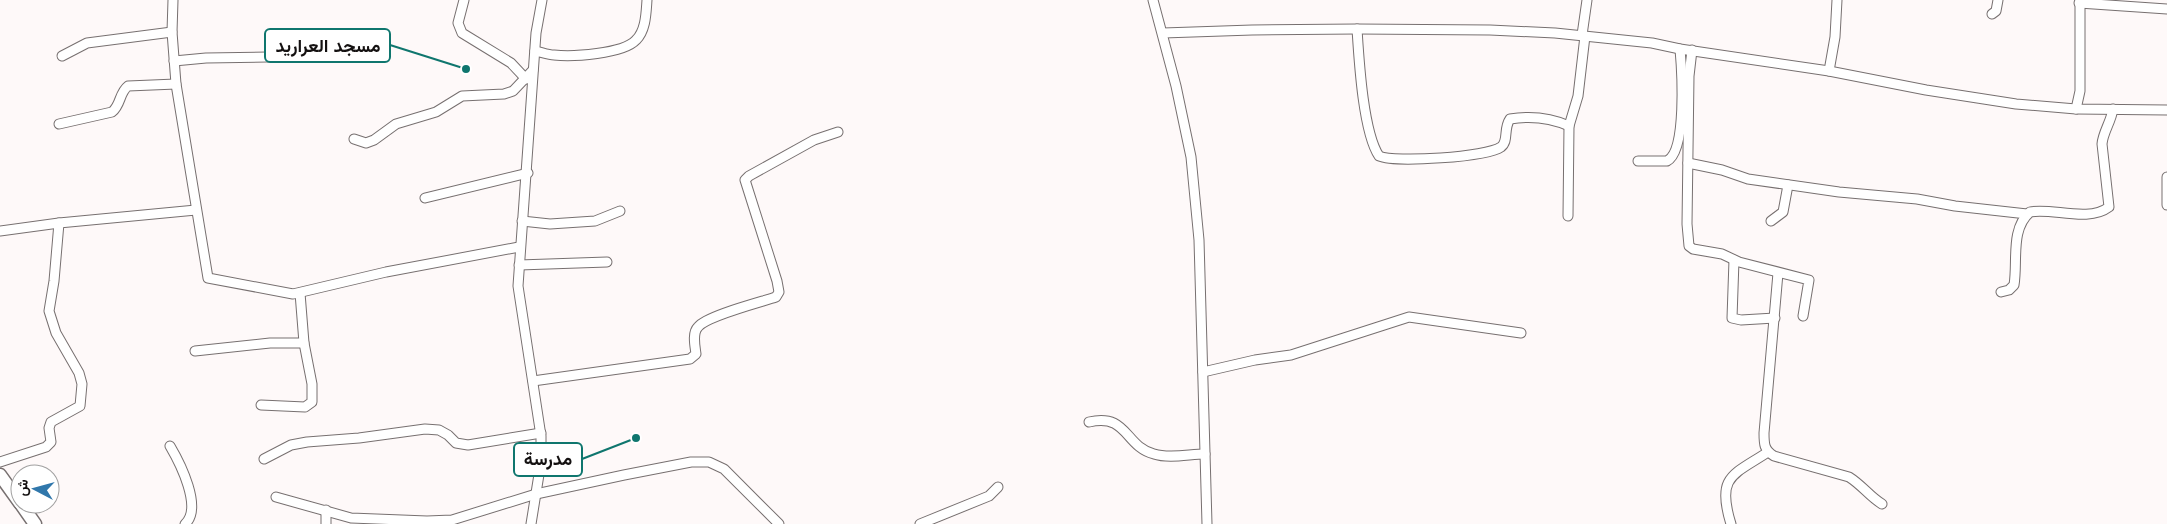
<svg xmlns="http://www.w3.org/2000/svg" width="2167" height="524" font-family="Quicksand,Vazirmatn,sans-serif">
<style>
.lines{fill:none;stroke-linecap:round;stroke-linejoin:round}
.street-casing{stroke:#777070;stroke-width:11}
.secondary-casing{stroke:#777070;stroke-width:15}
.street{stroke:#fff;stroke-width:9}
.secondary{stroke:#fff;stroke-width:12}
.leader{fill:none;stroke:#0f766e;stroke-width:2}
.callout-dot{fill:#0f766e;stroke:#fff;stroke-width:2}
.callout{fill:#fff;stroke:#0f766e;stroke-width:2}
.callout-label{font-size:18px;text-anchor:middle;font-weight:bold;fill:#141111}
</style>
<rect width="100%" height="100%" fill="#fef9f9"/>
<g class="lines">
<g class="street-casing">
<g id="street">
<polyline points="173,0 172,32 176,84 208,278 293,294 386,272 519,247"/>
<polyline points="464,0 458,23 462,33 511,63 526,79"/>
<polyline points="1153,0 1176,86 1191,157 1199,240 1207,524"/>
<polyline points="2079,3 2167,9"/>
<polyline points="1992,14 1996,11 1998,0"/>
<path d="M1357 29C1359 60 1363 132 1379 156 1395 163 1487 157 1501 147 1509 141 1503 129 1510 119 1529 116 1551 118 1569 126"/>
<polyline points="1163,33 1252,30 1357,29 1490,30 1555,33 1652,43 1680,49 1829,71 1926,90 2016,104 2076,109 2167,110"/>
<polyline points="1582,35 1587,0"/>
<polyline points="1692,50 1689,76 1687,224 1689,246 1693,249 1722,254 1739,262 1809,280 1803,316"/>
<path d="M535 51C541 52 548 55 554 55 572 57 623 54 636 40 646 30 646 13 647 0"/>
<polyline points="62,56 87,43 172,32"/>
<polyline points="174,61 206,58 322,56"/>
<polyline points="1829,71 1835,37 1837,0"/>
<polyline points="2076,109 2080,91 2080,0"/>
<path d="M59 124 112 112C121 105 119 93 128 86L176 84"/>
<polyline points="354,139 366,143 374,140 396,124 436,112 462,96 504,94 513,91 533,70"/>
<path d="M1638 161H1667C1687 151 1682 71 1680 49"/>
<polyline points="1688,163 1722,170 1748,179 1839,192 1917,199 1955,206 2027,214"/>
<polyline points="2167,177 2167,205"/>
<polyline points="425,198 528,173"/>
<polyline points="1568,216 1569,126 1578,96 1585,36"/>
<polyline points="522,221 550,224 595,221 620,211"/>
<polyline points="1771,221 1783,212 1788,185"/>
<polyline points="0,231 59,223 196,210"/>
<polyline points="1734,260 1732,318 1741,320 1775,318"/>
<polyline points="519,265 607,262"/>
<path d="M1778 273 1764 433C1764 444 1764 450 1774 456L1849 477C1862 485 1870 497 1882 504"/>
<path d="M2001 292 2009 290 2014 285C2018 261 2010 229 2030 212 2051 207 2088 223 2109 207L2102 144C2103 132 2111 122 2113 109"/>
<polyline points="195,351 270,343 304,343"/>
<polyline points="1203,372 1255,360 1291,355 1409,317 1521,333"/>
<path d="M533 381 690 359 696 354C695 346 692 333 698 327 706 316 761 302 776 297L779 292 777 281 745 180 749 176 814 140 838 132"/>
<polyline points="261,405 305,407 312,402 312,384 304,343 300,293"/>
<path d="M1089 422C1128 413 1124 446 1154 454 1169 459 1190 454 1205 454"/>
<path d="M170 446C180 463 203 508 185 524"/>
<polyline points="264,459 291,445 307,442 359,438 425,429 439,430 448,435 456,443 468,445 541,433"/>
<polyline points="0,462 46,447 51,442 49,428 51,422 80,406 82,384 79,373 56,333 49,311 54,281 59,223"/>
<polyline points="276,497 351,518 427,521 452,520 536,494 624,475 691,462 709,462 724,469 779,524"/>
<polyline points="326,524 326,510"/>
<polyline points="531,524 541,462 541,436 518,286 536,33 542,0"/>
<polyline points="920,524 989,496 998,487"/>
<path d="M1731 524C1716 476 1733 475 1768 452"/>
</g>
</g>
<g class="secondary-casing">
<g id="secondary">
<polyline points="0,475 20,503"/>
<polyline points="21,504 35,524"/>
</g>
</g>
<use href="#street" class="street"/>
<use href="#secondary" class="secondary"/>
</g>
<path class="leader" d="M466 69L390 45M636 438L582 459"/>
<g class="callout-dot">
<circle cx="466" cy="69" r="5"/>
<circle cx="636" cy="438" r="5"/>
</g>
<g class="callout">
<rect x="265" y="29" width="125" height="33" rx="5"/>
<rect x="514" y="443" width="68" height="33" rx="5"/>
</g>
<g class="callout-label">
<text x="328" y="52">مسجد العراريد</text>
<text x="548" y="465">مدرسة</text>
</g>
<g transform="translate(35 489) rotate(276)"><circle r="24" fill="#ffffff" stroke="#a1a0a0"/>
<path d="M0-4L9 19L0 12L-9 19Z" fill="#3077ab"/>
<text y="-8" font-size="14" font-weight="bold" text-anchor="middle" fill="#141111">ش</text>
</g>
</svg>
